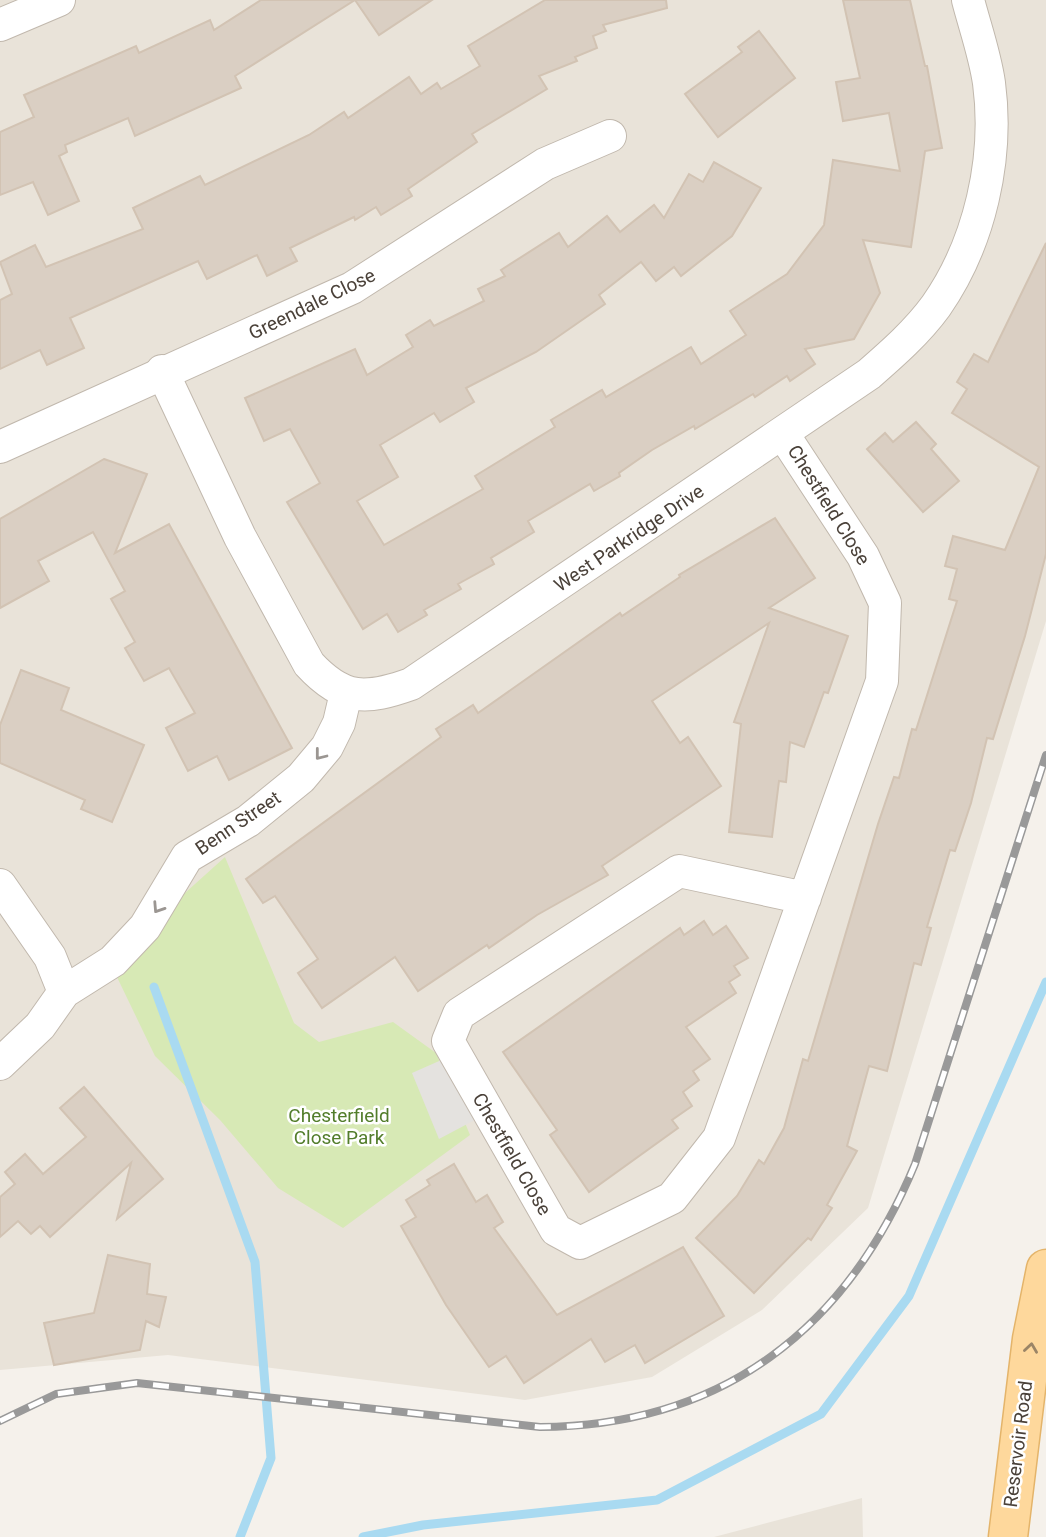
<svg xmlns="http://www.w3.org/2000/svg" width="1046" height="1537" font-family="Roboto,sans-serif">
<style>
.residential{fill:#e9e3d9}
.green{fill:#d7e9b5}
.parking{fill:#e4e2df}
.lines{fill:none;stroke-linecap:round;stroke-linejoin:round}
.stream{stroke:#a9daf1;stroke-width:9}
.building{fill:#dacfc3;stroke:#d2c3b3;stroke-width:2}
.street-casing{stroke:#c1b8ad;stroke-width:34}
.primary-casing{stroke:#e4b46a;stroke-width:41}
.street{stroke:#fff;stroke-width:32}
.primary{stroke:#fed89c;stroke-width:38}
.rail-casing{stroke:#999;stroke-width:8}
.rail{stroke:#fff;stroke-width:5;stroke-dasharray:16;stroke-linecap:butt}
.oneway{stroke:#9b9692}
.oneway2{stroke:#9b8566}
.labels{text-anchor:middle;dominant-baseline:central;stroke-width:5;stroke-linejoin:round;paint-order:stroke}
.street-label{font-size:19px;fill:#4a4139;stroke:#fff}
.park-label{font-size:19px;fill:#527d2b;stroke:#fff}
</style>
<rect width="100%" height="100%" fill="#f5f1eb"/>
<g class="residential">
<polygon points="0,0 1046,0 1046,621 868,1208 762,1310 652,1377 525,1400 168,1355 0,1370"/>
<polygon points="862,1498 863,1537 714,1537"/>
</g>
<polygon class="green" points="225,857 294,1023 319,1042 393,1022 436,1053 470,1135 343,1228 278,1188 220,1120 155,1056 116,975 165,911"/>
<polygon class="parking" points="455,1054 488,1113 439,1139 412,1073"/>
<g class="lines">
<g class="stream">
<polyline points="154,987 255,1262 271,1458 240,1537"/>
<polyline points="363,1537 423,1525 657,1500 821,1414 909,1296 1046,982"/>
</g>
</g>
<g class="building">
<polygon points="261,0 432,0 379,35 355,0 235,76 241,88 135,136 128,118 65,145 67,152 59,156 79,201 48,215 33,182 0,195 0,132 34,117 24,95 136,46 139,53 210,20 214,30"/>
<polygon points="545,0 666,0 667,8 603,25 606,31 593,36 597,48 575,57 577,61 539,76 547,89 472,134 477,142 408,189 412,196 381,215 376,207 355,220 354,217 290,248 297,261 267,276 257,255 207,279 198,261 70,318 84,348 47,365 40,350 0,369 0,300 12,294 0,262 35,245 46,267 143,229 133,208 200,176 205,185 309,135 344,112 348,118 409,77 421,94 437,83 441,89 480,66 468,46"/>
<polygon points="843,0 910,0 925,66 927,66 942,148 925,151 911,247 863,240 880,293 854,339 805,349 815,364 790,381 787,376 755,397 753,394 695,429 694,426 652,450 619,473 620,476 594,491 590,484 528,521 534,532 491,558 494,564 458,584 461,589 424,610 427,615 398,632 387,614 363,629 287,502 320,483 290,429 264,441 245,398 355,349 367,375 413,347 406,335 430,320 434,326 484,301 478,289 505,276 501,270 559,233 568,247 607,216 620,232 654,205 664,218 689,174 703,182 714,162 761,188 732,236 681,276 674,267 656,281 641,262 599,295 605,304 536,352 466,388 474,402 440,422 434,413 380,445 398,477 357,501 384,545 483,489 475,476 555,427 551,420 602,390 606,397 691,347 701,364 746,335 730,311 787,274 824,225 833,160 900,171 889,113 843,121 836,82 860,78"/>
<polygon points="759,31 795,78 718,137 685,94 742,52 738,47"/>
<polygon points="1046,243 1046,554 1025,636 993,739 987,738 971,803 955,851 950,850 927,927 931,928 921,965 914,963 887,1071 869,1066 847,1146 857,1151 827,1205 832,1208 811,1240 808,1238 754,1293 696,1238 737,1196 759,1160 764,1164 784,1128 803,1059 808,1061 878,824 894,777 899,778 912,729 916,730 957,601 949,599 957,569 945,566 953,536 1005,550 1039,467 952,413 967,389 957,382 974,354 988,362"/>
<polygon points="916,422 936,444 931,449 959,481 923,512 867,449 885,433 893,442"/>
<polygon points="104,459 147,474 115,553 169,524 292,748 229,780 217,756 188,771 166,728 195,713 169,668 144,681 125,648 135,642 111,599 125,591 93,532 38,561 49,581 0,608 0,519"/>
<polygon points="775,518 815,578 769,608 848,636 828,693 824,692 804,747 790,742 786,782 779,781 772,837 729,832 741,724 734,722 769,623 652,701 680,743 688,737 721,786 602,866 608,875 537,915 489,948 487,945 418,991 395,957 322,1008 298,973 318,959 275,896 263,903 246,879 441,737 436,729 473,705 478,713 620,613 622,616 680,577 679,575"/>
<polygon points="21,670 69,688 61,710 144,745 112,822 81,809 85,800 0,763 0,725"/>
<polygon points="704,921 713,935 726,926 748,958 734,966 740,975 729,982 736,993 686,1027 710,1059 693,1071 699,1080 683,1092 692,1106 672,1120 678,1128 589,1192 550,1135 557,1130 503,1052 680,928 684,935"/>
<polygon points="84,1087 163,1179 117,1219 131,1163 50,1237 40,1226 31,1234 18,1221 0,1237 0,1197 15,1184 5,1172 25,1154 43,1174 86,1137 60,1108"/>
<polygon points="454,1164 476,1202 487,1195 503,1222 494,1228 557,1315 683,1247 724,1316 645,1363 635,1345 605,1362 591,1339 524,1383 506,1356 489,1367 446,1305 401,1226 416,1217 406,1200 430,1185 427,1180"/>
<polygon points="108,1255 150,1264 147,1294 166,1297 159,1327 146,1321 140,1350 54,1365 44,1323 94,1313"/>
</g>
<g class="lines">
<g class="street-casing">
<g id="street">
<polyline points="0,25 59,0"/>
<path d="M162 371 240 537 309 664C343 701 366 700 411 684L869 374C893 353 917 332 936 306 980 243 999 158 989 83 985 55 975 27 968 0"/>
<polyline points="783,434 863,556 885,603 882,681 719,1138 672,1198 580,1243 556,1230 448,1041 459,1014 679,871 805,898"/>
<polyline points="0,447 352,288 545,164 610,136"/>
<polyline points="0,885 50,957 64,992"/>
<polyline points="0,1064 40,1026 64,992 113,961 145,927 187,857 248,821 301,778 327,747 339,723 346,693"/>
</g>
</g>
<g class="primary-casing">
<polyline id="primary" points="1008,1537 1032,1339 1046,1269"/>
</g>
<use href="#street" class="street"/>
<use href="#primary" class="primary"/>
<g class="rail-casing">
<path id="rail" d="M0 1421 56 1394 137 1383 540 1427C722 1426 847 1329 915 1164L1046 755"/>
</g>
<use href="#rail" class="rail"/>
</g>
<defs><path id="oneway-chevron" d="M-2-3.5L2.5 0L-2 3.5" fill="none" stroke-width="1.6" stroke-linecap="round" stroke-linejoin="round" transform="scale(1.75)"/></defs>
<g class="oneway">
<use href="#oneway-chevron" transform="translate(320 755) rotate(128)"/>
<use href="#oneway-chevron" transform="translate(158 908) rotate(123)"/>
</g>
<use class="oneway2" href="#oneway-chevron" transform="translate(1031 1348) rotate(-82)"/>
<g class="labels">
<g class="street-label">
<text transform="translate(312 304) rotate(-26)">Greendale Close</text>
<text transform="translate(829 505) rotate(58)">Chestfield Close</text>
<text transform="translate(629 538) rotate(-34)">West Parkridge Drive</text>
<text transform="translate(238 823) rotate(-34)">Benn Street</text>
<text transform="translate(512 1154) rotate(60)">Chestfield Close</text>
<text transform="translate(1018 1444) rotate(-83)">Reservoir Road</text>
</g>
<g class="park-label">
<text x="339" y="1115">Chesterfield<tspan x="339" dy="22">Close Park</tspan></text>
</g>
</g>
</svg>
